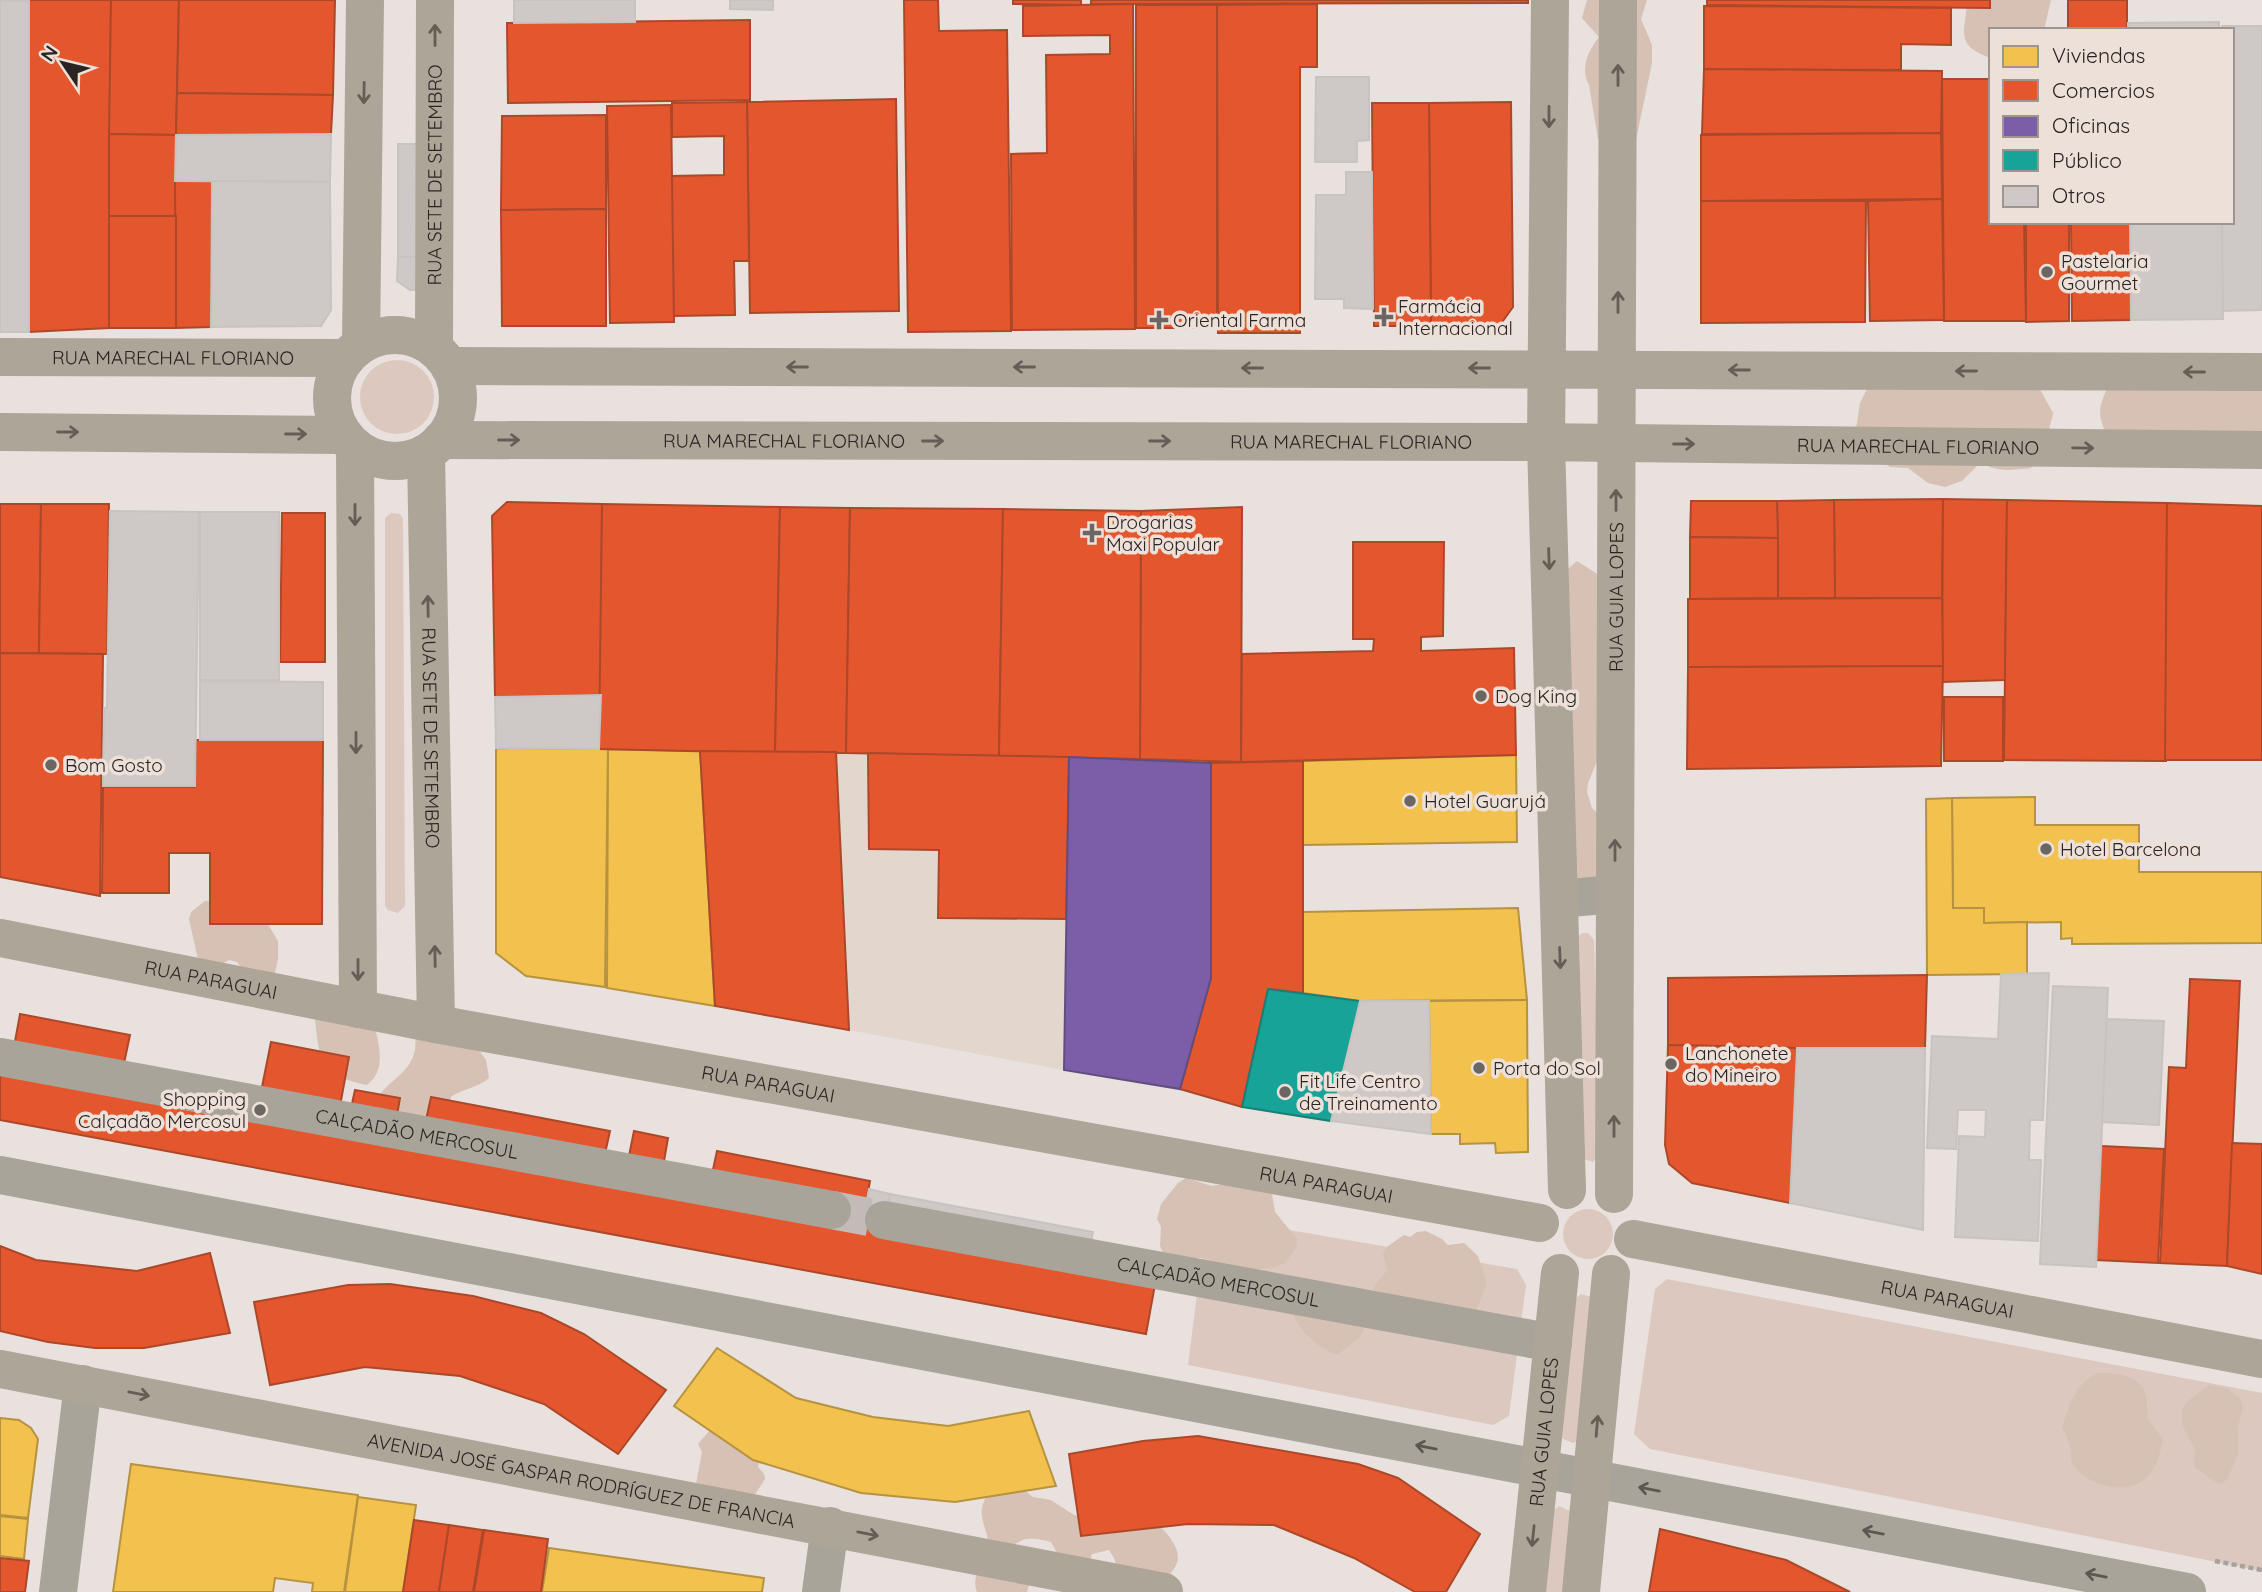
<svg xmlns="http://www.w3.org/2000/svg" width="2262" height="1592" font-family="Quicksand,sans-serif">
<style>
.commercial{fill:#e3d6cc}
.green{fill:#dcc8be}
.forest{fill:#d7c0b4}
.homes{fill:#f2c14e;stroke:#b69241;stroke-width:2}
.shops{fill:#e4572e;stroke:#ac482a;stroke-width:2}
.offices{fill:#7b5ea7;stroke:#624d7f;stroke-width:2}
.public{fill:#17a398;stroke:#1c7d75;stroke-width:2}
.building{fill:#cec8c6;stroke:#c8c3c0;stroke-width:2}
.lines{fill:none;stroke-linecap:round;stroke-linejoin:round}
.minor-tunnel{stroke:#c2bbb8;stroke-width:38;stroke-dasharray:38 19;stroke-linecap:butt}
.path{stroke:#a7a29b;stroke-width:4.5;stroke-dasharray:5 3.5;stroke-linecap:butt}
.minor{stroke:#a9a499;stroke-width:38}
.major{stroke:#aca598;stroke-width:38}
.oneway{stroke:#645e57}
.oneway2{stroke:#5c5752}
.poi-dot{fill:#6c6663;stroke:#ece0d9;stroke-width:2.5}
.labels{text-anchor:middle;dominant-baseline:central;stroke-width:7;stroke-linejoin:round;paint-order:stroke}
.street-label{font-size:19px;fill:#292422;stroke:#ece0d9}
.poi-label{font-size:19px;fill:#292422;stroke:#ece0d9;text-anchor:start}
</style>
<rect width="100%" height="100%" fill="#e8e1dd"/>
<polygon class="commercial" points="836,752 868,753 869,849 939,850 938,918 1066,919 1064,1070 849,1030"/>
<g class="green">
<circle cx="397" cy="397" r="37"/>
<polygon points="391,513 400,514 403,519 405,906 398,913 388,910 385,906 385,518"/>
<polygon points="1582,933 1588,933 1594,940 1600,1154 1593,1162 1583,1159 1579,936"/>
<circle cx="1588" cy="1234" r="25"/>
<polygon points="1207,1216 1517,1269 1526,1285 1509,1416 1493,1425 1188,1365"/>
<polygon points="1667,1279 2262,1393 2262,1571 1650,1449 1634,1434 1655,1289"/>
<polygon points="1581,1294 1591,1297 1577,1441 1573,1443 1563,1439 1560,1435 1575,1299"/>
<polygon points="1559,1506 1570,1511 1564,1592 1544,1592 1553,1511"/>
</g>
<g class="forest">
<path d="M1587 0H1647L1641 19 1652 45V63L1636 140 1612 149 1598 139 1589 85C1580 68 1588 51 1599 37L1582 18Z"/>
<path d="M1967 0H2051L2044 30H1991V58C1953 45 1966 31 1967 0Z"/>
<path d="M2262 359V452L2108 438C2098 416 2097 409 2108 387Z"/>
<path d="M2036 382 2053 413 2045 447 2031 468C2013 470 1996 473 1981 462L1962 481 1945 487 1928 483 1908 468 1890 467 1868 451 1856 429 1860 403 1868 387Z"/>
<polygon points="1577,561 1602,577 1599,756 1588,783 1587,792 1592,808 1612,827 1618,863 1576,892 1556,579"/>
<polygon points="205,901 214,901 264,918 278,941 278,959 274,977 242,969 237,962 229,960 214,968 199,964 189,919 191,912"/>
<path d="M315 1019 374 1024C379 1045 387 1070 367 1085 322 1076 319 1062 315 1019Z"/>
<path d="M416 1036 476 1046 486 1060 489 1078C478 1088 463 1088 451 1097L447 1116 442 1123 373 1108C379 1085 408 1076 414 1054 416 1049 415 1042 416 1036Z"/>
<path d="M1186 1178 1212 1186 1239 1181 1272 1194 1275 1212 1297 1239 1296 1248 1285 1263 1276 1267 1259 1269 1237 1284C1215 1261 1211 1251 1179 1263L1164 1255 1160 1246 1161 1227 1157 1219 1161 1204 1178 1183Z"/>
<polygon points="1426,1231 1442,1239 1448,1245 1464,1243 1478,1256 1487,1283 1476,1311 1459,1317 1427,1300 1419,1301 1374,1293 1375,1285 1387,1271 1383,1253 1388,1246 1404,1235 1410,1237 1417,1232"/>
<path d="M1293 1312 1368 1322 1359 1338 1337 1355C1320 1349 1297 1330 1293 1312Z"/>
<path d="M2100 1373C2135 1374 2150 1381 2147 1418L2163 1439C2160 1453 2157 1468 2146 1478 2127 1496 2092 1486 2076 1469 2069 1461 2072 1452 2069 1443 2068 1438 2065 1433 2062 1428 2068 1407 2077 1379 2100 1373Z"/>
<polygon points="2209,1385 2227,1388 2240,1399 2243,1408 2238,1427 2238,1454 2227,1480 2219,1484 2194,1467 2195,1449 2182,1425 2182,1409 2188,1401"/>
<polygon points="712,1428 760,1457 758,1467 764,1474 765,1479 752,1499 696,1484 702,1452 698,1444"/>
<path d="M1011 1480 1033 1497 1051 1500 1074 1515 1091 1519 1149 1515C1160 1527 1185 1547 1176 1565 1174 1570 1169 1575 1165 1579L1117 1567 1114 1558 1109 1550 1092 1554 1087 1571 1073 1581 1051 1542C1035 1538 1021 1535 1011 1549L1031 1577 1027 1592H977C970 1574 985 1566 988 1550 990 1537 983 1527 982 1516 980 1505 988 1493 993 1484Z"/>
</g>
<g class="homes">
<polygon points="496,748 608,749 605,987 526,976 496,953"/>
<polygon points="608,749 700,751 715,1006 607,988"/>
<polygon points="1516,755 1517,842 1302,845 1303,761"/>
<polygon points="2035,797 2035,825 2139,825 2139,872 2262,872 2262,943 2072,944 2072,938 2061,939 2061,922 1984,923 1984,908 1953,908 1952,798"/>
<polygon points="1952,798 1953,908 1984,908 1984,923 2027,922 2027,974 1927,975 1926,799"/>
<polygon points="1518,908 1527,1000 1360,1001 1303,993 1303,912"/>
<polygon points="1527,1000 1528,1152 1496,1153 1495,1143 1460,1144 1460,1134 1431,1134 1429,1001"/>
<polygon points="717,1348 796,1398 873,1417 948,1426 1029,1411 1056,1486 955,1502 861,1493 753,1460 674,1406"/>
<polygon points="0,1418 19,1420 31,1428 38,1439 28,1518 0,1515"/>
<polygon points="131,1464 358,1495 344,1592 312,1592 313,1583 275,1578 273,1592 113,1592"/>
<polygon points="358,1497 416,1505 403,1592 345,1592"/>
<polygon points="0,1516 28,1519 24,1559 0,1556"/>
<polygon points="549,1548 764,1578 762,1592 542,1592"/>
</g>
<g class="shops">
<polygon points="29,0 111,0 109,328 29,332"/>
<polygon points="111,0 179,0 176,135 109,134"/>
<polygon points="179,0 335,0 333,95 177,93"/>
<polygon points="904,0 938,0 939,31 1007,30 1011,331 908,332"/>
<polygon points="1013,0 1081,0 1081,5 1013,4"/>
<polygon points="1091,0 1528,0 1528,3 1091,4"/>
<polygon points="1707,0 1990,0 1990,8 1707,5"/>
<rect x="2068" y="0" width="59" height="30"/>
<polygon points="1133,4 1135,329 1012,330 1011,154 1047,153 1046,55 1110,54 1110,35 1023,36 1023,6"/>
<polygon points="1317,4 1317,67 1300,67 1300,333 1218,333 1217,5"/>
<rect x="1136" y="5" width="81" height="323"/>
<polygon points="1704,6 1951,8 1951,45 1901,44 1901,70 1704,69"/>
<polygon points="750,20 750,100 508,103 507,23"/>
<polygon points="1704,69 1942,71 1941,133 1702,134"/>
<polygon points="1942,79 1991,79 1991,222 2024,222 2026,321 1944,321"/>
<polygon points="177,93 333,95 331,134 176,135"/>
<polygon points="896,99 899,311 750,313 747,102"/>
<polygon points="747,102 749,261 734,261 735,315 673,316 671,176 724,175 724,136 672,137 672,103"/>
<polygon points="1511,102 1513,307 1500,325 1431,326 1429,103"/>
<polygon points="1372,103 1429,103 1431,326 1374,326"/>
<polygon points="671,105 674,322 610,323 607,106"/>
<polygon points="606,115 606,209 501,210 502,116"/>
<polygon points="1941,133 1942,199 1701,201 1701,135"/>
<polygon points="109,134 176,135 176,216 109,216"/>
<polygon points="175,181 212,181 211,327 176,328"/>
<polygon points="1942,199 1944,320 1870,321 1868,201"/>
<polygon points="1701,201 1866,201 1865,322 1701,323"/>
<polygon points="606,209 606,326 502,326 501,210"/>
<rect x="109" y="216" width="67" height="112"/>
<polygon points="2026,222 2069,222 2069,321 2026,322"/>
<polygon points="2071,222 2130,222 2131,320 2072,321"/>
<polygon points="1943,499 1942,598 1835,598 1834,500"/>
<polygon points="1943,499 2007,500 2005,680 1942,682"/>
<polygon points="1834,500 1835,598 1778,598 1777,501"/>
<polygon points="2007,500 2167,503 2166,761 2004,760"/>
<polygon points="1691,501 1777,501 1778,538 1690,537"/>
<polygon points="507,502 602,504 601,695 495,697 492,516"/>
<polygon points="2167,503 2262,506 2262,760 2165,760"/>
<polygon points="0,504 41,504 39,653 0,653"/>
<polygon points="41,504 109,504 107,654 39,653"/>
<polygon points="602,504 780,507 775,753 599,749"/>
<polygon points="780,507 850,508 846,753 775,753"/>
<polygon points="1242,507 1241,762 1140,759 1141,511"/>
<polygon points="850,508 1003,509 999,756 846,753"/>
<polygon points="1003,509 1141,511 1140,759 999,756"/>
<polygon points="282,513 325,513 325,662 280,662"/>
<polygon points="1690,537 1778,538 1778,598 1690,599"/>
<polygon points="1353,542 1444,542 1443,636 1421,637 1421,651 1514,648 1516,755 1241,762 1242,654 1373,651 1374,639 1353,639"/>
<polygon points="1942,598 1943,666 1688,667 1688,599"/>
<polygon points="0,653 103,654 100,896 0,877"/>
<polygon points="1943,666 1941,766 1687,769 1688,667"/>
<rect x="1944" y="697" width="59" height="64"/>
<polygon points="196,740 323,740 322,924 210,924 210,853 169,853 169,893 102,893 103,787 195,787"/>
<polygon points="700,751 836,752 849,1030 715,1006"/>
<polygon points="868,753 1069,757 1066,919 938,918 939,850 869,849"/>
<polygon points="1303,761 1303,993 1268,989 1242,1107 1180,1089 1211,978 1211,763"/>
<polygon points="1927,975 1925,1048 1797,1048 1668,1045 1668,978"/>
<polygon points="2190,979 2240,981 2227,1266 2160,1263 2169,1067 2186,1068"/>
<polygon points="20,1014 130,1035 123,1068 14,1047"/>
<polygon points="271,1042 349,1057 340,1106 261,1092"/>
<polygon points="1668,1045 1797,1048 1790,1203 1692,1183 1669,1164 1665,1145"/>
<polygon points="0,1063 1156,1279 1146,1334 0,1120"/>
<polygon points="355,1090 400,1098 396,1121 350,1113"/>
<polygon points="431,1097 610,1131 604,1158 425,1125"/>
<polygon points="634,1131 668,1138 663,1167 628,1161"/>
<polygon points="2232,1143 2262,1144 2262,1274 2227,1266"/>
<polygon points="2101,1146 2164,1149 2158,1263 2096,1260"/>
<polygon points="717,1151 870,1181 865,1208 711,1179"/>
<polygon points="0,1246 36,1260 137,1271 210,1253 230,1333 144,1348 95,1348 48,1342 0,1331"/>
<polygon points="390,1284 473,1296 541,1313 584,1334 666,1390 618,1454 544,1404 460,1376 365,1367 270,1385 254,1302 348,1285"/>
<polygon points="1198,1436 1358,1464 1398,1478 1480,1534 1446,1592 1415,1592 1354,1558 1274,1525 1188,1524 1081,1536 1069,1454 1143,1441"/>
<polygon points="414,1520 449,1525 439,1592 403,1592"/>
<polygon points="449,1525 483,1530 473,1592 439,1592"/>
<polygon points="1660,1529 1786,1560 1850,1592 1649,1592"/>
<polygon points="484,1530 548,1539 541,1592 474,1592"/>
<polygon points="0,1558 29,1561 25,1592 0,1592"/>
</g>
<polygon class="offices" points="1069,757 1211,763 1211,978 1180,1089 1064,1070"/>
<polygon class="public" points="1268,989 1360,1001 1331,1121 1242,1107"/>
<g class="building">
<polygon points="514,0 635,0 635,22 514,23"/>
<polygon points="730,0 773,0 773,10 730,9"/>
<rect x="0" y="1" width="29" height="331"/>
<polygon points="2219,22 2219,30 2128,30 2128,23"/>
<polygon points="2222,26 2262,26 2262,310 2222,311 2222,222 2232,222 2232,30 2222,30"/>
<polygon points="1316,77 1369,77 1369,140 1357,141 1357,162 1315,162"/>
<polygon points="331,134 330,182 175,181 176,135"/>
<polygon points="398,144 427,144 426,257 398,257"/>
<polygon points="1346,172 1372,172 1373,309 1344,308 1344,299 1315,299 1316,195 1346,195"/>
<polygon points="212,181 330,182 331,310 321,326 211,327"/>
<polygon points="2130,222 2222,222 2223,319 2131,320"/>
<polygon points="398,257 426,257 426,290 410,290 397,281"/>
<polygon points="110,511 199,512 195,786 103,786 104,708 107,708"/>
<rect x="200" y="512" width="79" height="168"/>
<polygon points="200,681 323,682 323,740 200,740"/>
<polygon points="601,695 599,749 496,748 495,697"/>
<polygon points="2049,973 2043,1120 2030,1120 2029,1160 2041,1160 2038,1241 1955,1237 1959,1136 1985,1137 1986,1110 1958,1110 1956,1149 1927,1148 1932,1036 1998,1039 2001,974"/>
<polygon points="2053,986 2108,988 2096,1267 2040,1264"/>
<polygon points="1360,1001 1429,1001 1431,1134 1331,1121"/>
<polygon points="2107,1019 2164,1021 2159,1125 2102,1122"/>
<polygon points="1797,1048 1925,1048 1923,1230 1790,1203"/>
<polygon points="869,1189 890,1194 883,1228 862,1223"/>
<polygon points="890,1194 1093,1232 1089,1252 886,1214"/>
<polygon points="833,1203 865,1208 862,1223 830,1218"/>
</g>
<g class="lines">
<polyline class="minor-tunnel" points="832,1210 884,1220"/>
<polyline class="path" points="2215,1561 2262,1570"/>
<g class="minor">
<polyline points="1559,899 1615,894"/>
<path id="s1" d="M0 1057 832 1210"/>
<polyline points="0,1175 2187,1592"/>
<path id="s2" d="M884 1220 1553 1343"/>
<polyline points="58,1592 83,1384"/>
<polyline points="821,1592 830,1526"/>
</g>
<g class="major">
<polyline points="1550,0 1546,442 1567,1190"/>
<circle cx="395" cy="398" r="63"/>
<polyline points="361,345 365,0"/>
<path id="s3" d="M434 348 435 0"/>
<path id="s4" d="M0 357 346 358"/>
<polyline points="449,366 2262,372"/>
<polyline points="0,432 343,435"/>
<path id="s5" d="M441 440 1531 442 2262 450"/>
<polyline points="355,447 358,1009"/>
<path id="s6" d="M426 453 436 1024"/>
<path id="s7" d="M0 938 436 1024 1540 1223"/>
<path id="s8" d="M1614 1194 1618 0"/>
<path id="s9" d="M1633 1239 2262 1359"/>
<path id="s10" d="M0 1369 1164 1592"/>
<path id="s11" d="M1527 1592 1560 1273"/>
<polyline points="1581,1592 1611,1274"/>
</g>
</g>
<defs><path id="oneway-shaft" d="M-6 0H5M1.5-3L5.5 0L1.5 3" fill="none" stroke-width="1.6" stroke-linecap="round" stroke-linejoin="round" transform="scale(1.75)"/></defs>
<g class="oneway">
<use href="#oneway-shaft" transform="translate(435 35) rotate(-90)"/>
<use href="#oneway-shaft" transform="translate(1618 75) rotate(-90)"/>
<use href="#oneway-shaft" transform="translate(364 93) rotate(91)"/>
<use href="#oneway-shaft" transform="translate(1549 117) rotate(90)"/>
<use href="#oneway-shaft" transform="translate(1618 302) rotate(-90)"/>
<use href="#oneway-shaft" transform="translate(797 367) rotate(-180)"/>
<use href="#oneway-shaft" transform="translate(1024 367) rotate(-180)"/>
<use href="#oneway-shaft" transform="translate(1252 368) rotate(-180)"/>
<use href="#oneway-shaft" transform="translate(1479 368) rotate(-180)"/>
<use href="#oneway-shaft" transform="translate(1739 370) rotate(-180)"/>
<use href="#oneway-shaft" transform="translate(1966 371) rotate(-180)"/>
<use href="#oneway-shaft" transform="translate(2194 372) rotate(-180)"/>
<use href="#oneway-shaft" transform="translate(68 432)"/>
<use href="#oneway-shaft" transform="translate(296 434)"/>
<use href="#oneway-shaft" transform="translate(509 440)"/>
<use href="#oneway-shaft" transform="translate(933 441)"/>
<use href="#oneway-shaft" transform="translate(1160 441)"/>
<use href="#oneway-shaft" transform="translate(1684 444)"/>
<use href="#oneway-shaft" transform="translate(2083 448) rotate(1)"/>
<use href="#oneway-shaft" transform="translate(1616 500) rotate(-90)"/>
<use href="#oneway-shaft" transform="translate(355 515) rotate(90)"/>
<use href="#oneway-shaft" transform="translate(1549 559) rotate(88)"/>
<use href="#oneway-shaft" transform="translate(428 606) rotate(-91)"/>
<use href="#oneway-shaft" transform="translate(356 743) rotate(90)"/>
<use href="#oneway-shaft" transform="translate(1615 850) rotate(-90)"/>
<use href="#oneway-shaft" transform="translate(435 956) rotate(-91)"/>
<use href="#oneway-shaft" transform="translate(1560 958) rotate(88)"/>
<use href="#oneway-shaft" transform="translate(358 970) rotate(90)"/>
<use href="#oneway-shaft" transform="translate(1614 1126) rotate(-90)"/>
<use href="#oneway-shaft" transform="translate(139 1394) rotate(11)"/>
<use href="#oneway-shaft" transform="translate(1597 1426) rotate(-85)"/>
<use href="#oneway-shaft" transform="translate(868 1534) rotate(11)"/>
<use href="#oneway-shaft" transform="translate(1533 1536) rotate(96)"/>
</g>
<g class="oneway2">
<use href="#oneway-shaft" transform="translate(1426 1447) rotate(-169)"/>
<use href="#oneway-shaft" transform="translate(1649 1489) rotate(-169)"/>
<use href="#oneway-shaft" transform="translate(1873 1532) rotate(-169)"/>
<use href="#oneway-shaft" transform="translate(2096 1575) rotate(-169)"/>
</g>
<g class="poi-dot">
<circle cx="2047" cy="272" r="7"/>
<path d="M1380.5 306.5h7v7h7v7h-7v7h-7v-7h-7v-7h7z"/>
<path d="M1155.5 309.5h7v7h7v7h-7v7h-7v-7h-7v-7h7z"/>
<path d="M1088.5 522.5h7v7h7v7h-7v7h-7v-7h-7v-7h7z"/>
<circle cx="1481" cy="696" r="7"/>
<circle cx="51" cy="765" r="7"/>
<circle cx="1410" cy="801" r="7"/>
<circle cx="2046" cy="849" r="7"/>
<circle cx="1671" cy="1064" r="7"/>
<circle cx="1479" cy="1068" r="7"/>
<circle cx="1285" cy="1092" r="7"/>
<circle cx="260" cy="1110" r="7"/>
</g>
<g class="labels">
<g class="street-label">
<text stroke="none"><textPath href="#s3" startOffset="173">RUA SETE DE SETEMBRO</textPath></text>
<text stroke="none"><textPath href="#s4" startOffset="173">RUA MARECHAL FLORIANO</textPath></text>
<text stroke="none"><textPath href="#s5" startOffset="343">RUA MARECHAL FLORIANO</textPath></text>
<text stroke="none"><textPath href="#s5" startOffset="910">RUA MARECHAL FLORIANO</textPath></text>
<text stroke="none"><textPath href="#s5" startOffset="1477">RUA MARECHAL FLORIANO</textPath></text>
<text stroke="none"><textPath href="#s8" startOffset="597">RUA GUIA LOPES</textPath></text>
<text stroke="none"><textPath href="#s6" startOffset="285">RUA SETE DE SETEMBRO</textPath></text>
<text stroke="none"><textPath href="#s7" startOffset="215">RUA PARAGUAI</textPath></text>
<text stroke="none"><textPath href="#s7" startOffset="782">RUA PARAGUAI</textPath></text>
<text stroke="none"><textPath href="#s1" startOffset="424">CALÇADÃO MERCOSUL</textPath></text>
<text stroke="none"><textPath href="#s7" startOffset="1349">RUA PARAGUAI</textPath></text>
<text stroke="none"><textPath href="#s2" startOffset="340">CALÇADÃO MERCOSUL</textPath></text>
<text stroke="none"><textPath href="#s9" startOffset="320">RUA PARAGUAI</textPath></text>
<text stroke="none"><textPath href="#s11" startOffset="161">RUA GUIA LOPES</textPath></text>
<text stroke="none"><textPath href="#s10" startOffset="592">AVENIDA JOSÉ GASPAR RODRÍGUEZ DE FRANCIA</textPath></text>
</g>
<g class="poi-label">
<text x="2061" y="261">Pastelaria<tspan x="2061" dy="22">Gourmet</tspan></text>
<text x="1398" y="306">Farmácia<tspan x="1398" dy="22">Internacional</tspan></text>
<text x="1173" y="320">Oriental Farma</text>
<text x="1106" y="522">Drogarias<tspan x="1106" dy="22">Maxi Popular</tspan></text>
<text x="1495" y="696">Dog King</text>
<text x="65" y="765">Bom Gosto</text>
<text x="1424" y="801">Hotel Guarujá</text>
<text x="2060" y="849">Hotel Barcelona</text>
<text x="1685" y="1053">Lanchonete<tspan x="1685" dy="22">do Mineiro</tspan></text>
<text x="1493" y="1068">Porta do Sol</text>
<text x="1299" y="1081">Fit Life Centro<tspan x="1299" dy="22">de Treinamento</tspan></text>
<text x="246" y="1099" text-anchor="end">Shopping<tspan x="246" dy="22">Calçadão Mercosul</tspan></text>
</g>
</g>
<rect x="1989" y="28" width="245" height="196" fill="#ece0d9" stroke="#9e9590" stroke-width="2"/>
<rect x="2003" y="46" width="35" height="21" fill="#f2c14e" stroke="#9e9590" stroke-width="2"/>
<text x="2052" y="63" font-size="21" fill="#292422">Viviendas</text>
<rect x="2003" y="80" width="35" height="21" fill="#e4572e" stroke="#9e9590" stroke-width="2"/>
<text x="2052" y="98" font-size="21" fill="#292422">Comercios</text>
<rect x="2003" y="116" width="35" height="21" fill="#7b5ea7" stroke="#9e9590" stroke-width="2"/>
<text x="2052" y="133" font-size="21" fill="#292422">Oficinas</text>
<rect x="2003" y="150" width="35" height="21" fill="#17a398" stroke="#9e9590" stroke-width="2"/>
<text x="2052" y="168" font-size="21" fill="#292422">Público</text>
<rect x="2003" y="186" width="35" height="21" fill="#cec8c6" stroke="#9e9590" stroke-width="2"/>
<text x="2052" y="203" font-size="21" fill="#292422">Otros</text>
<g transform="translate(63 63) rotate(305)" stroke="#ece0d9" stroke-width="5" paint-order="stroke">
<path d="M0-5L12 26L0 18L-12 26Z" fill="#292422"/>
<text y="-10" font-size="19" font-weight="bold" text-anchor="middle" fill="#292422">N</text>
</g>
</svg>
